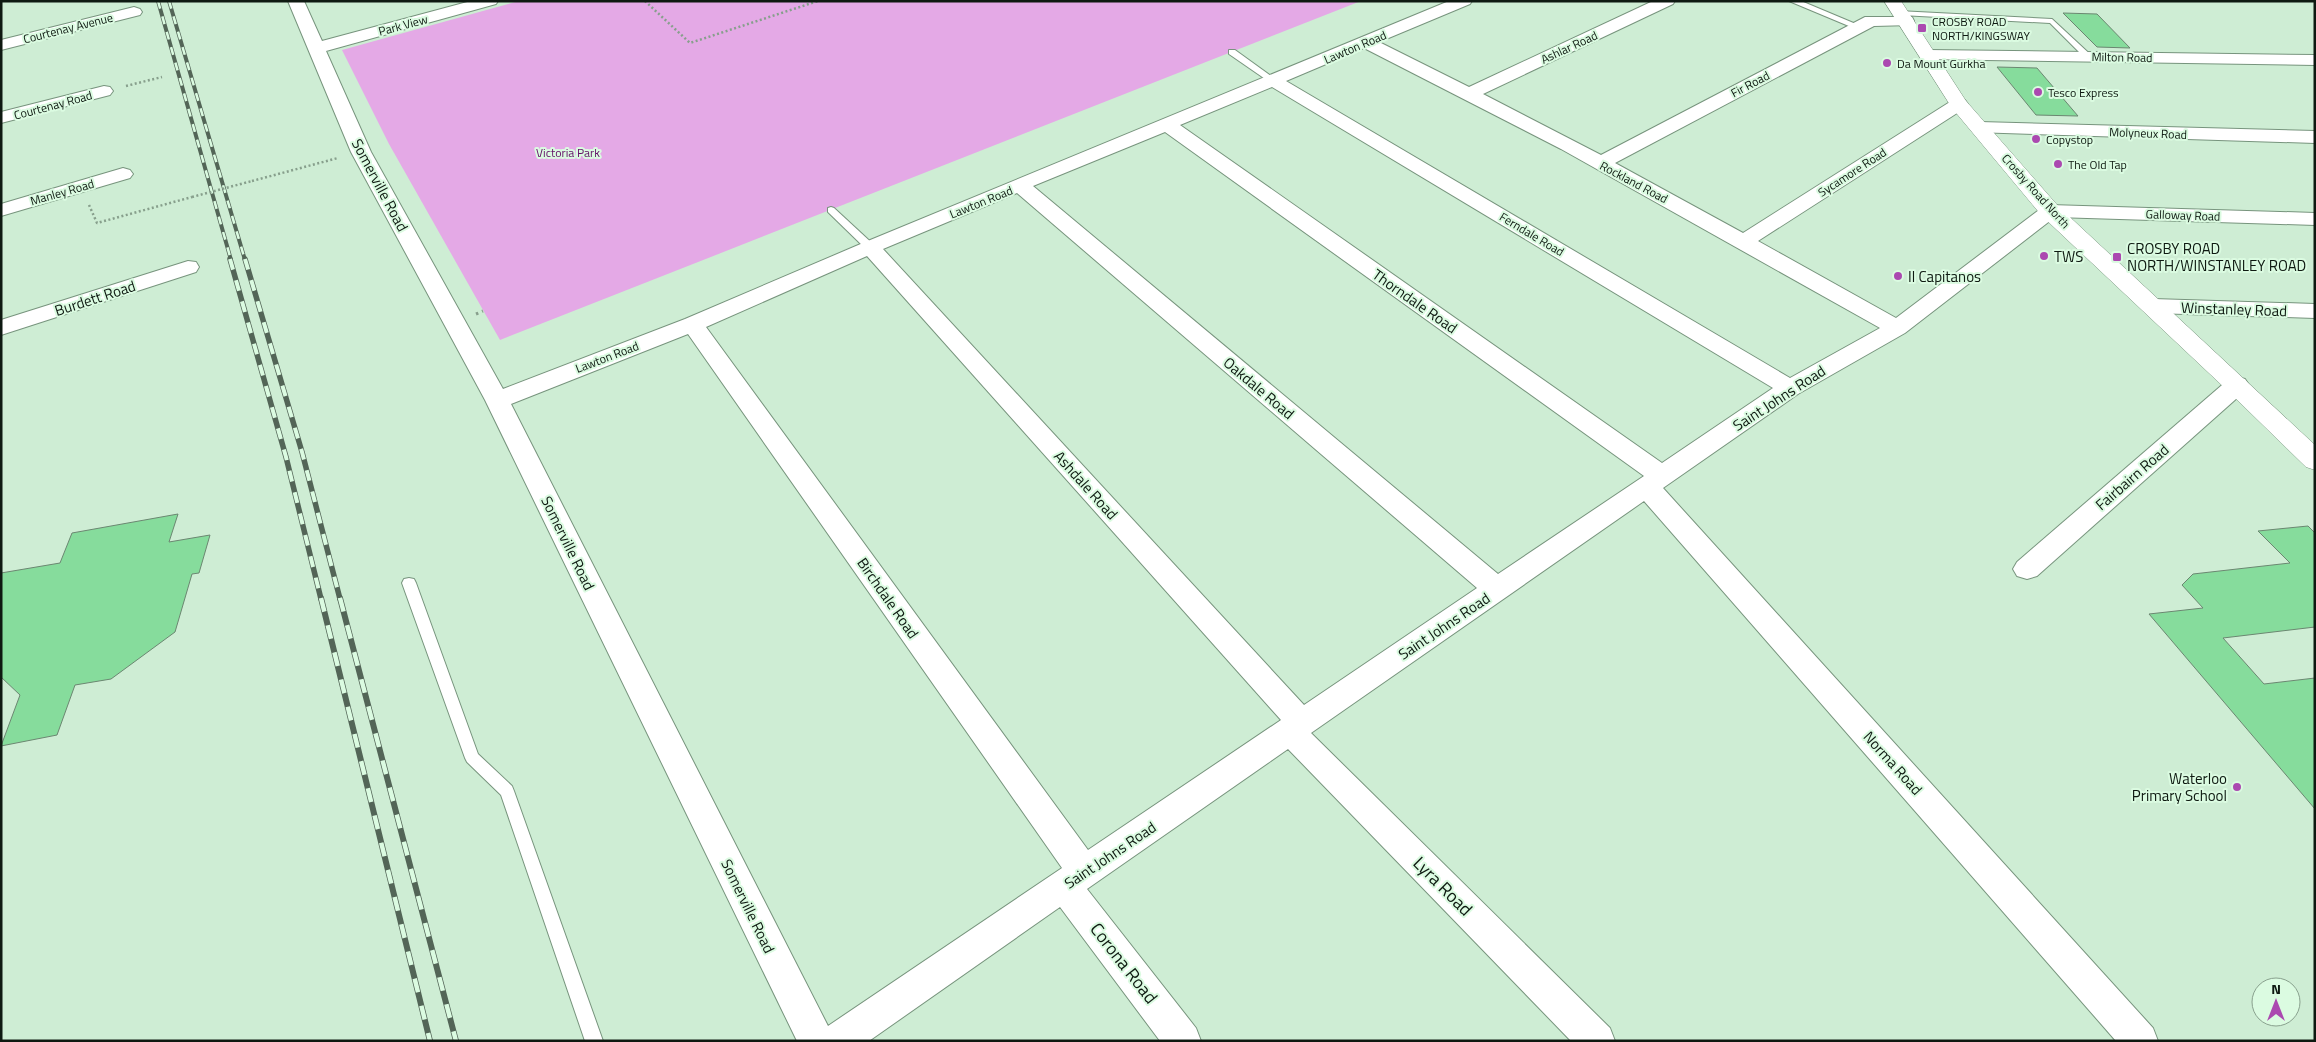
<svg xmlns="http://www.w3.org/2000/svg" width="2316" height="1042" font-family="'Titillium Web',sans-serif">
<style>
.green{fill:#e4a9e6}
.building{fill:#86dc9c;stroke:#6b8771}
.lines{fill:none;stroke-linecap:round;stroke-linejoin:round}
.lane-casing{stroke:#77947d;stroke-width:2}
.street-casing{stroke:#77947d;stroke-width:2}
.highway-casing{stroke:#77947d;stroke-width:1}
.path-far1{stroke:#879f8c;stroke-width:2.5;stroke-dasharray:2 2.5;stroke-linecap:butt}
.path{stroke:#879f8c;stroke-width:3;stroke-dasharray:2.5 4;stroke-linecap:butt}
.lane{fill:#fff;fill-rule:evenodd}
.street{fill:#fff;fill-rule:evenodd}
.highway{fill:#fff;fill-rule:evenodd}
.rail-far2-casing{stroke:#536557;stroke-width:4}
.rail-far1-casing{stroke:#536557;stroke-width:5.5}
.rail-casing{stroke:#536557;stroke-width:6}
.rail-far2{stroke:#dbfbe1;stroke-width:2.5;stroke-dasharray:8;stroke-linecap:butt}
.rail-far1{stroke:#dbfbe1;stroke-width:4;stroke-dasharray:11;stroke-linecap:butt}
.rail{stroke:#dbfbe1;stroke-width:4.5;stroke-dasharray:14;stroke-linecap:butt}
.path-bridge{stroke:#879f8c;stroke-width:2.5;stroke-dasharray:2 2.5;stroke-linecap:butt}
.poi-dot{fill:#ab49b0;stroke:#dbfbe1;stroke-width:2}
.labels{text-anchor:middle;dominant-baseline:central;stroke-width:4;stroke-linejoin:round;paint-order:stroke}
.far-poi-label{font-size:12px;fill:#0e1911;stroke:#dbfbe1;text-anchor:start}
.far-street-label{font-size:12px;fill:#0e1911;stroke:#dbfbe1}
.far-park-label{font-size:12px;fill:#620e66;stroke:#dbfbe1}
.street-label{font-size:15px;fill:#0e1911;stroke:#dbfbe1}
.poi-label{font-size:15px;fill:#0e1911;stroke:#dbfbe1;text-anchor:start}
.near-street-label{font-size:18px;fill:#0e1911;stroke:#dbfbe1}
</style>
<rect width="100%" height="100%" fill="#ceedd4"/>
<polygon class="green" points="519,1 1361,1 500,340 389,144 342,50"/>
<g class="building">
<polygon points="2063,13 2097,14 2130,48 2097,47"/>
<polygon points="1997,67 2037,68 2078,116 2036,115"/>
<polygon points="178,514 169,542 210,535 199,573 192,574 175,632 111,679 75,685 57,735 1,746 20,695 1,677 1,573 60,563 72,533"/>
<polygon points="2308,526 2315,533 2315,627 2223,638 2264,684 2315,678 2315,809 2149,614 2203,608 2182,585 2193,574 2290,563 2258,531"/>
</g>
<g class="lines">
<g class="lane-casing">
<g id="lane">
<polygon points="1789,1 1801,1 1863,27 1856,29"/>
<polygon points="1898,11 2052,19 2093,57 2086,59 2050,23 1901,15 1897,13"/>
<polygon points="1229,50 1235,50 1278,81 1271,83 1229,54"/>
<polygon points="831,207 834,208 874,245 874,249 866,249 828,212 828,208"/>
<polygon points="409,578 414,579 416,583 478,754 512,786 514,791 603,1041 585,1041 501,795 467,762 465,758 402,583 404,579"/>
</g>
</g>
<g class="street-casing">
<g id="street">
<path d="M288 1H304L322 41 471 1H498L496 4 326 51 371 152 503 389 685 319 863 243 1449 1H1472L1470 4 1379 42 1469 87 1653 1H1675L1673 4 1483 94 1601 155 1865 17H1912L1914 21 1912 25 1874 26 1615 163 1743 233 1953 100H1965L1968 104 1965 108 1758 241 1896 318 2043 207 2050 205 2315 213V225L2055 217 1905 333 1798 394 1663 488 2153 1028 2158 1041H2116L1644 501 1311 733 1610 1028 1615 1041H1571L1288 749 1087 889 1196 1028 1201 1041H1160L1060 907 869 1041H797L485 400 351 152ZM1364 48 1561 149 1880 328 1790 378 1286 81ZM1272 87 1773 388 1662 463 1180 125ZM1165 132 1644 476 1498 574 1033 186ZM1017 193 1477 588 1304 705 883 249ZM867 256 1281 720 1088 850 706 327ZM688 334 1062 868 828 1026 511 404Z"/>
<polygon points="134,7 140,9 142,12 140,15 1,50 1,40"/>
<polygon points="1928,50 2315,55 2315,65 1922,59 1919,55 1922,51"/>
<polygon points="104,86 110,87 113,91 110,95 1,123 1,112"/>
<polygon points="1980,122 2315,131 2315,143 1973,132 1971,128 1973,124"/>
<polygon points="123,168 130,170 133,174 130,178 1,216 1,204"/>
<polygon points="188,261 196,262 199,267 196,272 1,335 1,320"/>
<polygon points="2153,299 2315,304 2315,318 2153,313 2145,311 2142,306 2145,301"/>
<polygon points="2237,377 2245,379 2249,385 2245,391 2037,576 2027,579 2017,576 2013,569 2017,562 2229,379"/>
</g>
</g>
<g class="highway-casing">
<polygon id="highway" points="1884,1 1901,1 1966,101 2058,206 2315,445 2315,470 2306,467 2228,391 2042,216 1952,108"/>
</g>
<g class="path-far1">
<polyline points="645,1 690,43 818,1"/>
<polyline points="126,86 162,77"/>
<polyline points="252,181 338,158"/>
<polyline points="89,205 97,223 192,197"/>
</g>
<polyline class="path" points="476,314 483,311"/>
<use href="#lane" class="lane"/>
<use href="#street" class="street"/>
<use href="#highway" class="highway"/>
<g class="rail-far2-casing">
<g id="rail-far2">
<polyline points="158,1 231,260"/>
<polyline points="169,1 245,260"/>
</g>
</g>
<g class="rail-far1-casing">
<g id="rail-far1">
<polyline points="230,259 286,457 321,599"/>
<polyline points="245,259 302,452 340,599"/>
</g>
</g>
<g class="rail-casing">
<g id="rail">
<polyline points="321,598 430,1041"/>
<polyline points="340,598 456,1041"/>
</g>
</g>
<use href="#rail-far2" class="rail-far2"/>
<use href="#rail-far1" class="rail-far1"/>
<use href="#rail" class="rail"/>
<polyline class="path-bridge" points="192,197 252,181"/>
</g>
<g class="poi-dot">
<rect x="1917" y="23" width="10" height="10" rx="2.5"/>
<circle cx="1887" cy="63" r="5"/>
<circle cx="2038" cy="92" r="5"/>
<circle cx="2036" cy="139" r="5"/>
<circle cx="2058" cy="164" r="5"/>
<circle cx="2044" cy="256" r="5"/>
<rect x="2112" y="252" width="10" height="10" rx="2.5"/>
<circle cx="1898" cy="276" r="5"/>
<circle cx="2237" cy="787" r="5"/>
</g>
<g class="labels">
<g class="far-poi-label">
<text x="1932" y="21">CROSBY ROAD<tspan x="1932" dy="14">NORTH/KINGSWAY</tspan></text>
<text x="1897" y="63">Da Mount Gurkha</text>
<text x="2048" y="92">Tesco Express</text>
<text x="2046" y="139">Copystop</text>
<text x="2068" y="164">The Old Tap</text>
</g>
<g class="far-street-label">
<text transform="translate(403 25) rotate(-15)">Park View</text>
<text transform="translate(68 28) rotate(-14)">Courtenay Avenue</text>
<text transform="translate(1355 47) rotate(-23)">Lawton Road</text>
<text transform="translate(1569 47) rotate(-25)">Ashlar Road</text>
<text transform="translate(2122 57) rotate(1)">Milton Road</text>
<text transform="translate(1750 84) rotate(-28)">Fir Road</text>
<text transform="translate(53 105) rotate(-15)">Courtenay Road</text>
<text transform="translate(2148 133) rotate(2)">Molyneux Road</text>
<text transform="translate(1852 172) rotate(-33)">Sycamore Road</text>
<text transform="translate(1634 182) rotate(28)">Rockland Road</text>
<text transform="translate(2036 191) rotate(48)">Crosby Road North</text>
<text transform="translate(62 192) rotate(-16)">Manley Road</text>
<text transform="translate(981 202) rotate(-22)">Lawton Road</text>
<text transform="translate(2183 215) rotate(2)">Galloway Road</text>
<text transform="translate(1532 234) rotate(31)">Ferndale Road</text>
<text transform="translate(607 357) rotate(-21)">Lawton Road</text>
</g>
<g class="far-park-label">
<text x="568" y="152">Victoria Park</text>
</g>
<g class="street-label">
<text transform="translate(380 185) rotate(62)">Somerville Road</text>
<text transform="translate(95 298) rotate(-18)">Burdett Road</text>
<text transform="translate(1415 301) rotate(35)">Thorndale Road</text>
<text transform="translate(2234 309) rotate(2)">Winstanley Road</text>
<text transform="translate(1259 388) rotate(40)">Oakdale Road</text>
<text transform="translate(1779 398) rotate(-33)">Saint Johns Road</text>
<text transform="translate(2132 477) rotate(-41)">Fairbairn Road</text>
<text transform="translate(1086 485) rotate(48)">Ashdale Road</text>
<text transform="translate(568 543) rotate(64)">Somerville Road</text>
<text transform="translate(888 598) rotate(55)">Birchdale Road</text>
<text transform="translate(1444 626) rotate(-34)">Saint Johns Road</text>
<text transform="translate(1893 763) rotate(48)">Norma Road</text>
<text transform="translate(1110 855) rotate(-34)">Saint Johns Road</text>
<text transform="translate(748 906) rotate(64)">Somerville Road</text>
</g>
<g class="poi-label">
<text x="2127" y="248">CROSBY ROAD<tspan x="2127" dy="17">NORTH/WINSTANLEY ROAD</tspan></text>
<text x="2054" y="256">TWS</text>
<text x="1908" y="276">Il Capitanos</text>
<text x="2227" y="778" text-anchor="end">Waterloo<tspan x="2227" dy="17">Primary School</tspan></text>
</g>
<g class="near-street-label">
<text transform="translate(1443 886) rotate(45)">Lyra Road</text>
<text transform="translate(1124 963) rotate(52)">Corona Road</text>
</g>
</g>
<rect width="2316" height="1042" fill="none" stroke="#0e1911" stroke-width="5"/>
<g transform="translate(2276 1002)"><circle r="24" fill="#dbfbe1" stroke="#89a18e"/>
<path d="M0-4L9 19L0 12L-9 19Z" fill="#ab49b0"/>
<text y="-8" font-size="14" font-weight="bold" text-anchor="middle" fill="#0e1911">N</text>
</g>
</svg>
